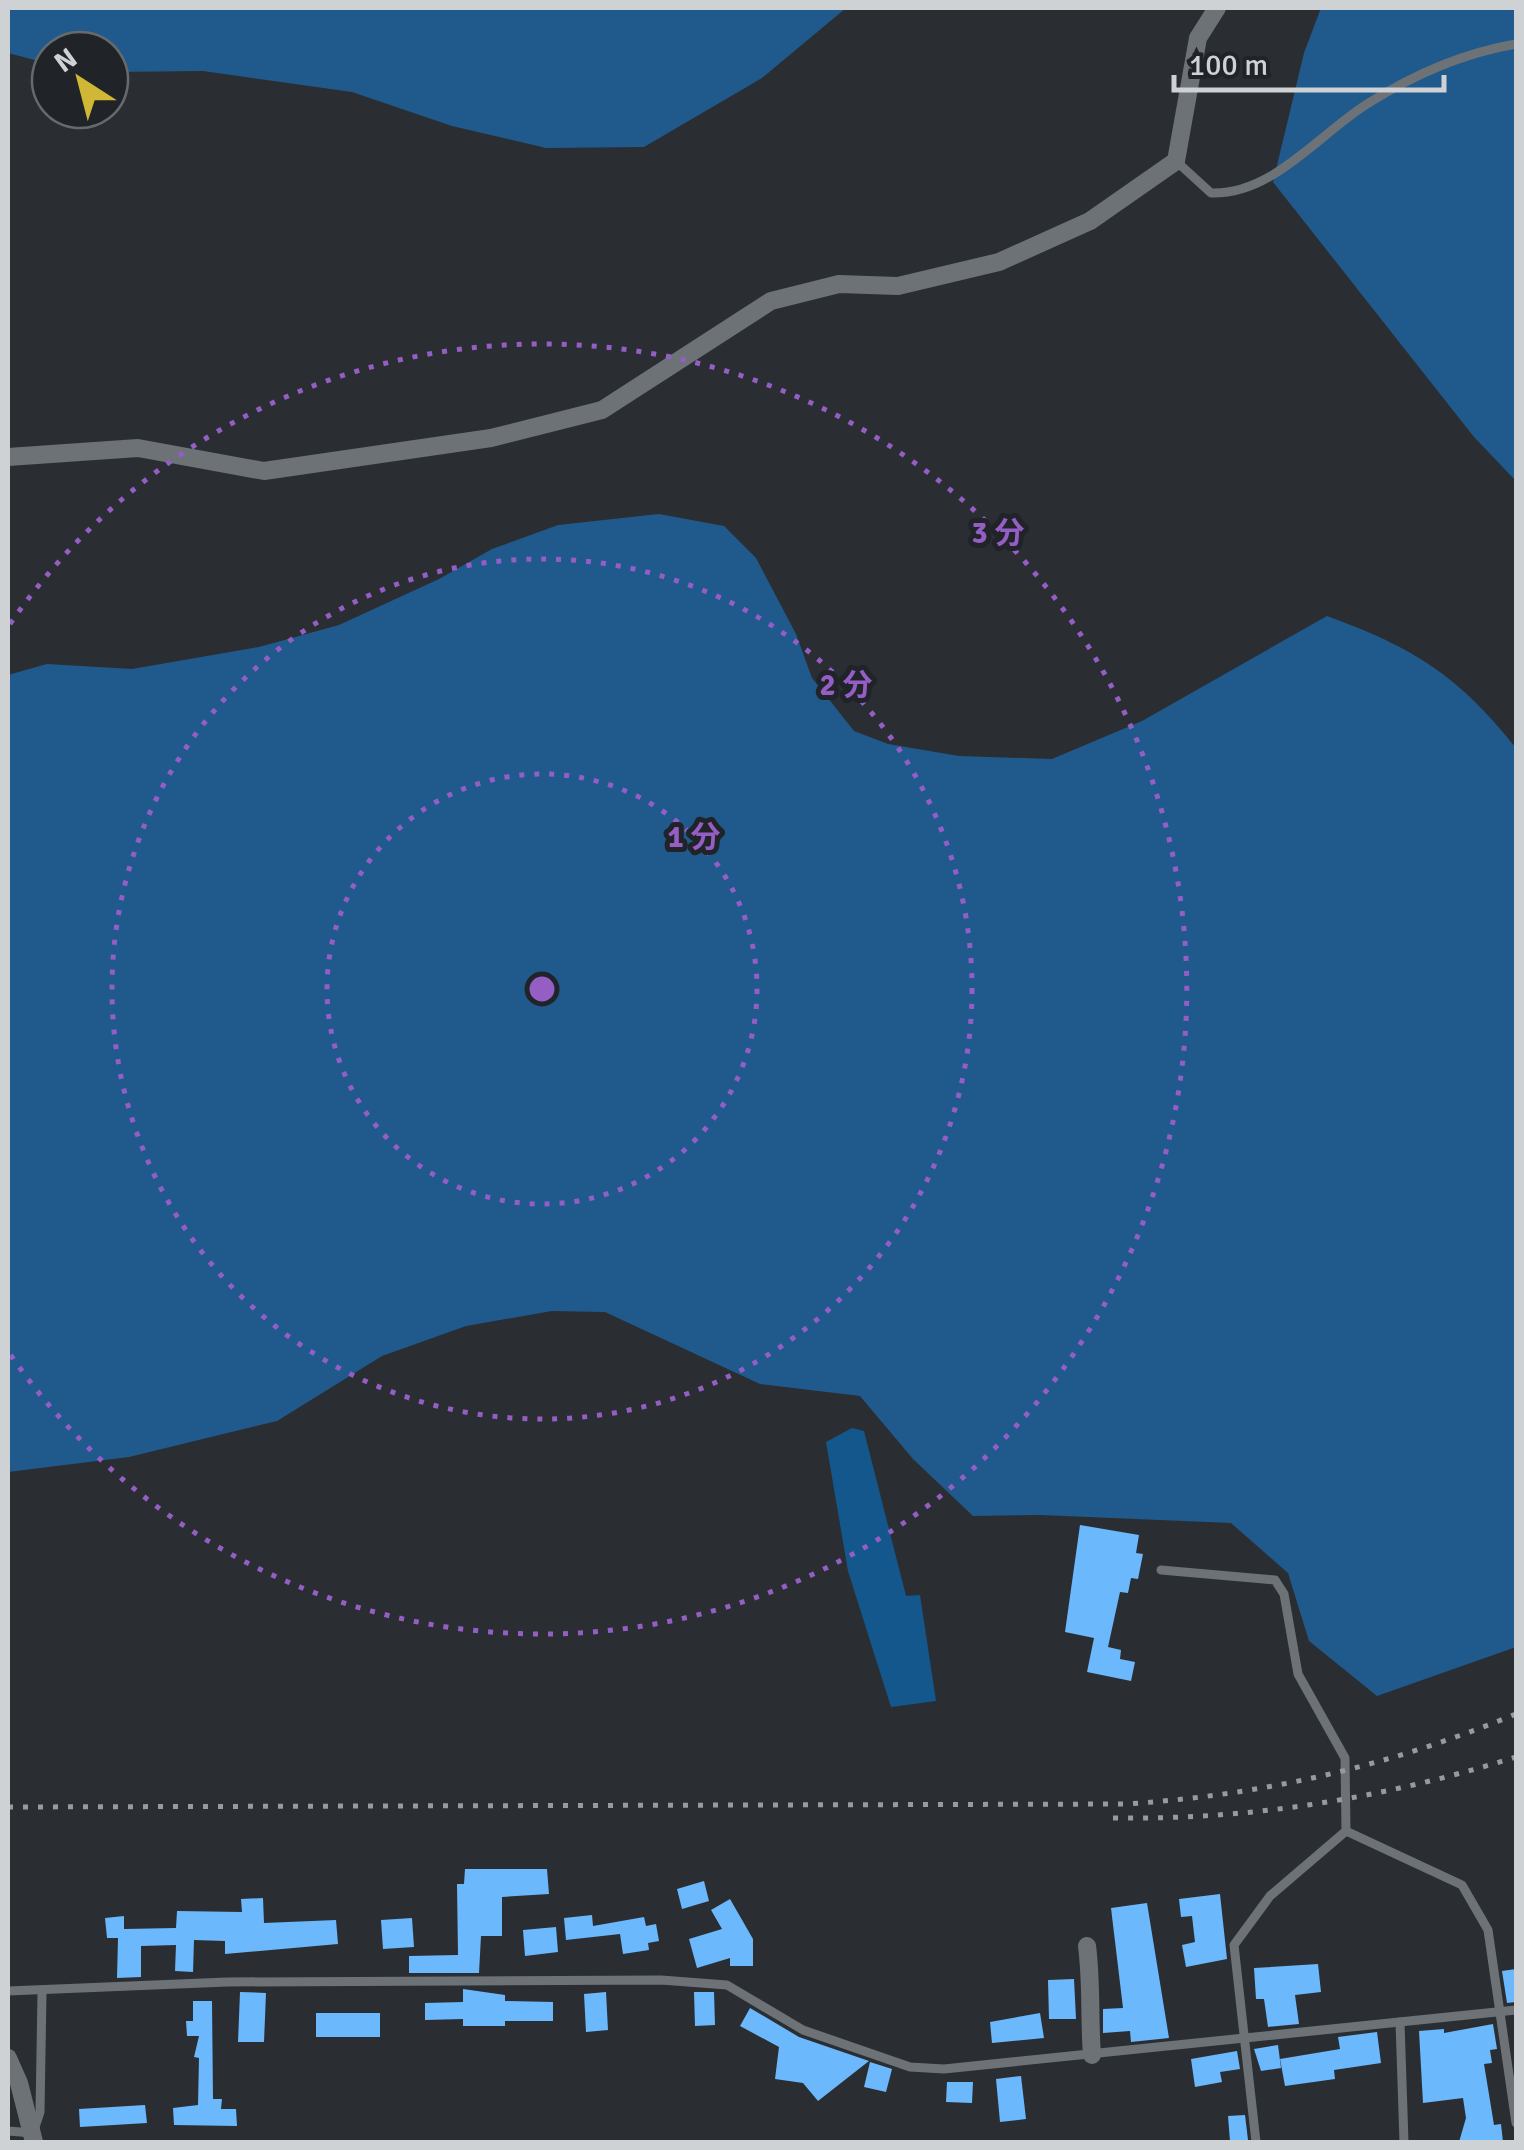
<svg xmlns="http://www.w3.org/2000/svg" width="1524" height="2150" font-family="Signika,'Noto Sans JP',sans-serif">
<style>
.green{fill:#14578c}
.forest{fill:#205a8c}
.building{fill:#6cb8fd}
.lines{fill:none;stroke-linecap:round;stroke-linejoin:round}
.lane{stroke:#6d7277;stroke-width:9}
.street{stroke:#6d7277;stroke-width:18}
.rail{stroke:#979b9d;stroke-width:5;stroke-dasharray:5 10;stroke-linecap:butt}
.ring{fill:none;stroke:#945ec5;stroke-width:5;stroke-dasharray:5 10}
.centre{fill:#945ec5;stroke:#202428;stroke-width:5}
.ring-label{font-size:30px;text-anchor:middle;font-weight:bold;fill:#945ec5;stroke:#202428;stroke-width:10;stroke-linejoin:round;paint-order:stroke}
</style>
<rect width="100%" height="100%" fill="#2a2e32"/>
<polygon class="green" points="852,1428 864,1431 906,1596 920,1595 936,1701 891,1707 848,1571 826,1442"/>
<g class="forest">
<polygon points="8,8 846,8 762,78 644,147 546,148 452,126 352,92 203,71 110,72 110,50 50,50 50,64 8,53"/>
<polygon points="1321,8 1516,8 1516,481 1474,437 1273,182 1304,53"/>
<path d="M659 514 724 526 756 558 796 634 812 678 854 731 888 744 959 756 1052 759 1142 721 1327 616C1414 648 1458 675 1516 748V1647L1377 1696 1309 1641 1288 1573 1231 1523 1041 1515 973 1516 913 1459 860 1396 760 1384 605 1312 552 1311 466 1326 382 1356 277 1421 129 1457 8 1472V675L47 664 132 669 259 647 339 625 439 579 492 549 558 525Z"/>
</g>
<g class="building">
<polygon points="1080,1525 1139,1535 1136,1553 1143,1554 1138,1579 1131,1578 1128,1593 1120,1592 1108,1647 1121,1650 1120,1659 1135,1662 1131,1681 1087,1672 1094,1638 1065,1632"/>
<polygon points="465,1869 547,1869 549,1894 502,1897 502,1936 481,1936 479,1973 409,1973 409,1956 458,1955 457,1884 464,1884"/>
<polygon points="704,1881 709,1901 682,1909 677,1889"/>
<polygon points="1220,1894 1227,1959 1186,1967 1182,1945 1195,1942 1192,1916 1181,1917 1179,1899"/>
<polygon points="263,1898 264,1923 336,1920 338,1944 225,1954 225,1941 194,1940 193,1972 175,1971 176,1945 141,1946 141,1977 117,1978 118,1938 107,1938 105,1918 124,1916 124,1929 176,1928 177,1911 242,1912 241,1899"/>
<polygon points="730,1899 753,1939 753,1966 730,1966 730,1958 697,1968 689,1939 722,1929 711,1910"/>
<polygon points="1147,1903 1169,2038 1131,2042 1130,2031 1103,2033 1103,2009 1123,2008 1111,1908"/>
<polygon points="592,1915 593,1926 644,1917 646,1926 656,1924 659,1941 648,1943 649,1950 623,1954 620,1934 566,1940 564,1918"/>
<polygon points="412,1918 414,1947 383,1949 381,1920"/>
<polygon points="556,1927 558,1952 525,1956 523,1930"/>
<polygon points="1318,1964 1321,1992 1295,1995 1299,2024 1268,2027 1264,1999 1256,1999 1254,1968"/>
<polygon points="1516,1969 1516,2002 1507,2003 1502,1971"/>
<polygon points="1074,1979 1076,2019 1049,2019 1048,1980"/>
<polygon points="463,1989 505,1995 505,2001 553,2002 553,2021 505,2021 505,2026 463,2026 463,2019 425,2020 425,2003 463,2002"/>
<polygon points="240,1992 266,1993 264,2042 238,2042"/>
<polygon points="606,1992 608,2030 586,2032 584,1994"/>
<polygon points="694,1992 714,1992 715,2025 695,2026"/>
<polygon points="193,2001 212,2001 213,2099 222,2099 221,2109 236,2109 237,2126 174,2125 173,2108 198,2105 199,2058 194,2057 199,2036 187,2036 186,2021 193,2021"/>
<polygon points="750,2008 799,2037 869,2061 818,2101 803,2083 775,2079 779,2047 740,2026"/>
<rect x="316" y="2013" width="64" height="24"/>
<polygon points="1040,2013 1044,2038 992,2043 990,2022"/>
<polygon points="1493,2024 1497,2049 1490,2050 1492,2063 1484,2064 1494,2125 1501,2124 1503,2142 1459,2142 1466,2118 1463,2098 1423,2103 1419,2031 1444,2029 1444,2033"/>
<polygon points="1377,2032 1381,2063 1334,2070 1335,2079 1285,2086 1280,2059 1340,2049 1338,2037"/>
<polygon points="1278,2045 1281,2068 1261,2071 1254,2049"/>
<polygon points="1237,2051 1240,2069 1220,2072 1222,2082 1195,2087 1191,2059"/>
<polygon points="870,2062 892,2069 886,2092 864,2087"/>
<polygon points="1021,2076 1026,2119 1000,2122 996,2079"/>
<polygon points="947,2082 973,2082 972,2103 946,2102"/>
<polygon points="145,2105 147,2123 80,2127 79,2109"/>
<polygon points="1245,2115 1248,2140 1230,2141 1228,2116"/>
</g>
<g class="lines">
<g class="lane">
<path d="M1176 161 1211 193C1272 195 1318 135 1367 104 1413 75 1463 53 1516 44"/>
<polyline points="1161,1570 1275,1580 1284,1594 1298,1674 1345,1758 1346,1831"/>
<polyline points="1346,1831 1462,1885 1488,1930 1516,2123"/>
<polyline points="8,1991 227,1982 661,1980 727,1985 803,2030 910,2067 944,2069 1516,2010"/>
<polyline points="1400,2022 1404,2142"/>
<polyline points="8,2131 33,2133 40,2112 42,1993"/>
<polyline points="1256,2142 1234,1945 1270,1896 1346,1831"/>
</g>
<g class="street">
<polyline points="8,457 138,448 264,471 491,438 602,410 771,301 839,284 898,286 999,262 1090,221 1176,161 1198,38 1217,8"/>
<path d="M1087 1946C1092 1985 1089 2017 1092 2055"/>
<polyline points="8,2058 19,2083 34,2142"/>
</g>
<g class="rail">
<path d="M8 1807 1126 1804C1264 1795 1389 1766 1516 1714"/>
<path d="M1113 1818C1252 1820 1384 1798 1516 1757"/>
</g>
</g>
<g class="ring">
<circle cx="542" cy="989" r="215"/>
<circle cx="542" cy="989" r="430"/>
<path d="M10 624A645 645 0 1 1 10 1354"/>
</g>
<circle cx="542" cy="989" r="15" class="centre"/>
<g class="ring-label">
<text x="998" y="543">3 分</text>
<text x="846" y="695">2 分</text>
<text x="694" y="847">1 分</text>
</g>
<rect width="1524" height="2150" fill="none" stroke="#cfd2d4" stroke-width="20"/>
<g transform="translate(80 80) rotate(324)"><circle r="48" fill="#202428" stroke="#666a6d" stroke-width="2.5"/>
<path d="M0-8L18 38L0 25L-18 38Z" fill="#d0b736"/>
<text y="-15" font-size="28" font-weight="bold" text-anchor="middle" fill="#cfd2d4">N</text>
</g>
<path d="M1174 75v15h270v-15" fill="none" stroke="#cfd2d4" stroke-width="5"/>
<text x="1189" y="75" font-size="30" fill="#cfd2d4" stroke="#202428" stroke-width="8" paint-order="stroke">100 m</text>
</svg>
